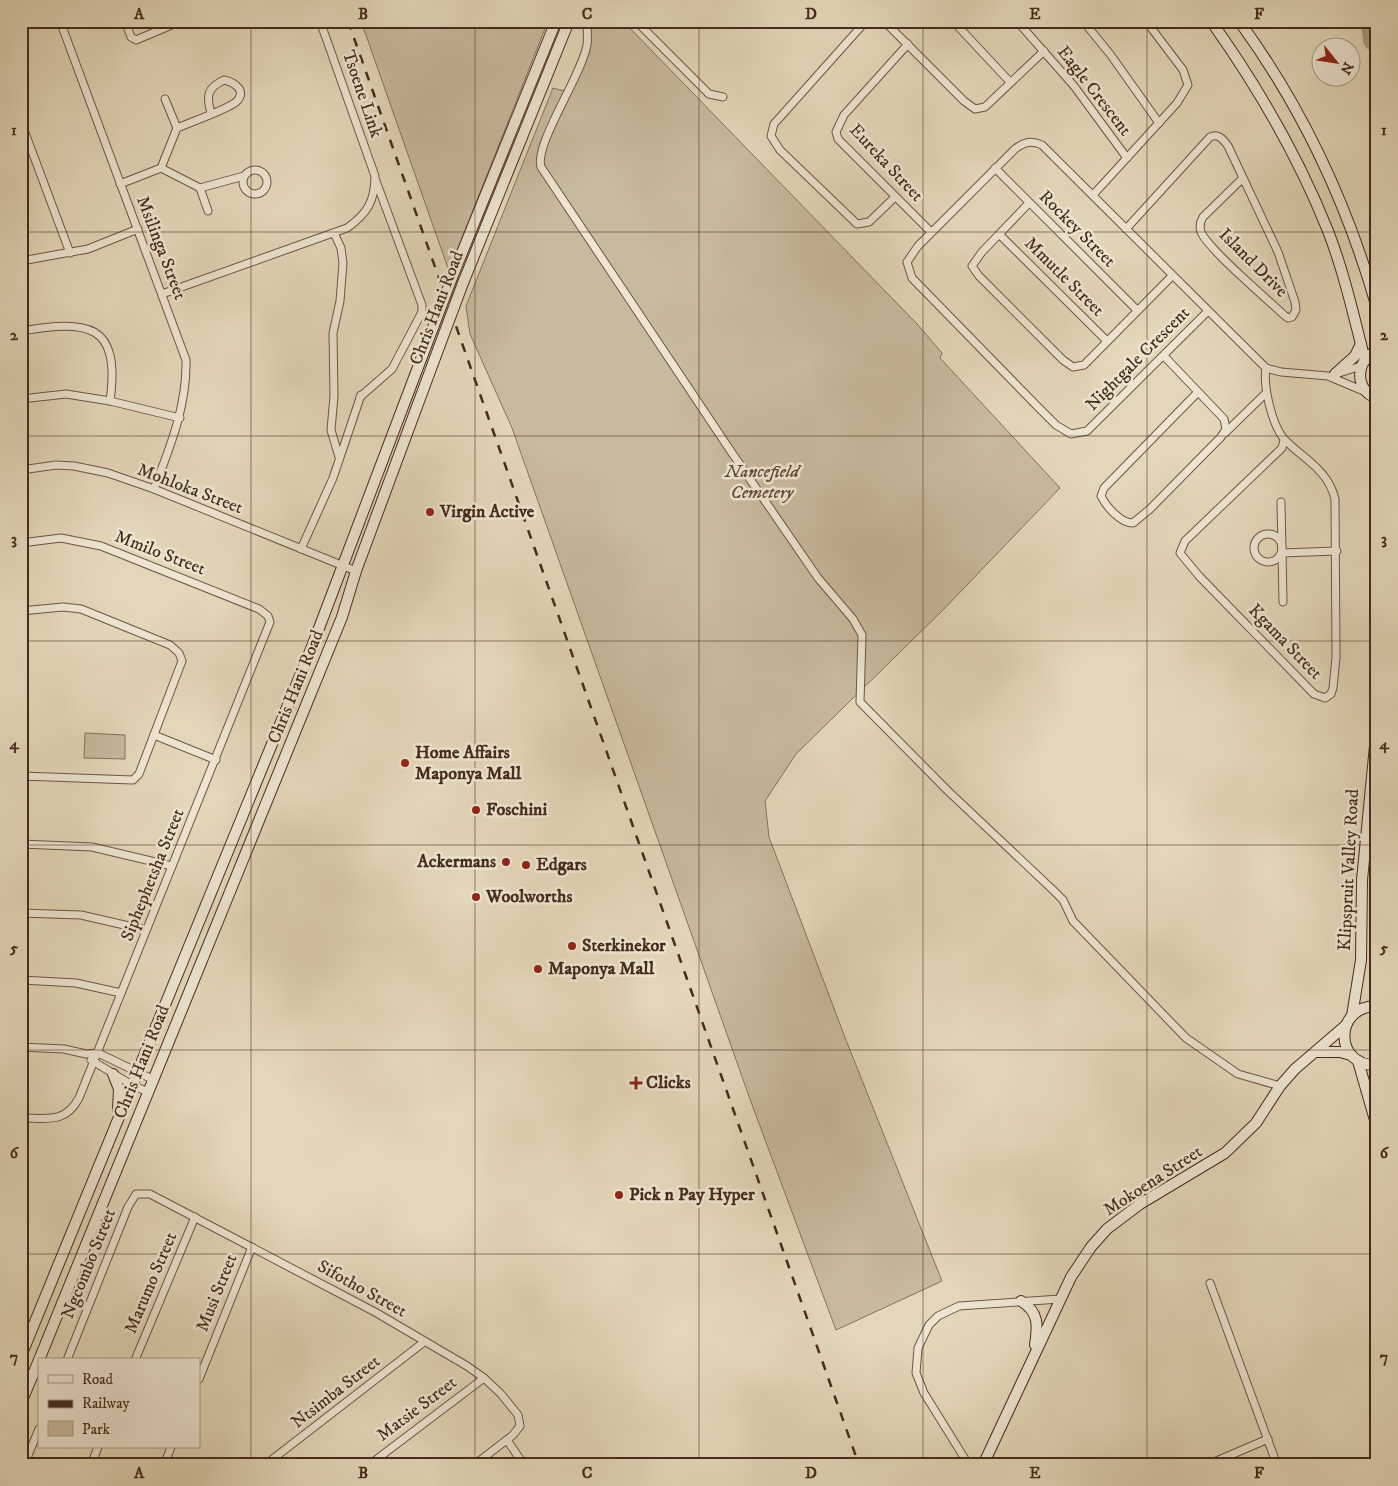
<svg xmlns="http://www.w3.org/2000/svg" width="1398" height="1486" font-family="'IM FELL DW Pica',serif">
<style>
.green{fill:#c8ba9e;stroke:#87725d}
.lines{fill:none;stroke-linecap:round;stroke-linejoin:round}
.stream{stroke:#846f5a;stroke-width:2.5}
.river{stroke:#ae9d84;stroke-width:15}
.minor-tunnel{stroke:#c4b59a;stroke-width:7;stroke-dasharray:7 3.5;stroke-linecap:butt}
.minor-casing{stroke:#6d5643;stroke-width:9}
.secondary-casing{stroke:#462b1c;stroke-width:12}
.minor{stroke:#ede5d2;stroke-width:7}
.secondary{stroke:#ede5d2;stroke-width:10}
.rail{stroke:#462b1c;stroke-width:2.5;stroke-dasharray:9 9;stroke-linecap:butt}
.secondary-bridge-casing{stroke:#462b1c;stroke-width:12;stroke-linecap:butt}
.secondary-bridge{stroke:#ede5d2;stroke-width:10}
.grid{fill:none;stroke:#462b1c;stroke-width:1;stroke-opacity:0.55}
.poi-dot{fill:#8f2418;stroke:#ede5d2;stroke-width:2}
.labels{text-anchor:middle;dominant-baseline:central;stroke-width:5;stroke-linejoin:round;paint-order:stroke}
.street-label{font-size:18px;fill:#462b1c;stroke:#ede5d2}
.park-label{font-size:18px;font-style:italic;fill:#604836;stroke:#ede5d2}
.poi-label{font-size:18px;font-weight:bold;fill:#462b1c;stroke:#ede5d2;text-anchor:start}
.neatline{fill:none;stroke:#462b1c;stroke-width:2}
.grid-label{font-size:16px;text-anchor:middle;font-weight:bold;fill:#462b1c}
</style>
<rect width="100%" height="100%" fill="#e3d7b9"/>
<filter id="stains"><feTurbulence type="fractalNoise" baseFrequency=".004" numOctaves="4"/><feColorMatrix values="0 0 0 0 .2 0 0 0 0 .09 0 0 0 0 .02 0 0 0 .5 -.17"/></filter>
<radialGradient id="worn" r=".72"><stop offset=".6" stop-color="#630" stop-opacity="0"/><stop offset="1" stop-color="#630" stop-opacity=".3"/></radialGradient>
<g class="green">
<polygon points="361,21 548,21 449,271"/>
<polygon points="595,21 623,21 918,325 942,353 940,358 1060,488 943,610 796,754 765,801 769,837 846,1040 942,1281 836,1330 751,1102 512,428 470,334 466,306 553,88 565,91"/>
<polygon points="85,733 125,735 125,759 84,758"/>
</g>
<g class="lines">
<polyline class="stream" points="1376,21 1377,23"/>
<polyline class="river" points="1368,21 1371,42 1377,46"/>
<polyline class="minor-tunnel" points="965,1459 969,1465"/>
<g class="minor-casing">
<g id="minor">
<path d="M60 21 186 360C187 406 170 447 154 489"/>
<polyline points="125,21 131,37 136,40 181,21"/>
<path d="M587 21C587 29 588 37 587 45 582 75 534 144 541 167L730 450 818 578 853 619 862 635 860 702 948 791 1053 890 1063 900 1073 921 1186 1038 1238 1074 1280 1086"/>
<polyline points="636,21 709,94 723,97"/>
<polyline points="866,21 774,124 771,136 780,150 857,224 869,222 895,197"/>
<polyline points="884,21 964,101 975,109 985,107 1044,51"/>
<polyline points="953,21 1010,82"/>
<polyline points="1017,21 1074,86 1127,158"/>
<polyline points="1083,21 1110,54 1159,123"/>
<polyline points="908,44 844,115 836,132 838,139 931,232"/>
<polyline points="165,99 177,128"/>
<polyline points="21,122 70,253"/>
<polyline points="161,168 200,188 244,176"/>
<polyline points="995,168 1137,310"/>
<circle cx="255" cy="182" r="12"/>
<path d="M120 184 161 168 177 128C191 122 226 110 236 102 248 91 234 82 224 80 207 88 206 96 211 113"/>
<polyline points="200,188 208,211"/>
<polyline points="1093,195 1177,103 1188,85 1183,70 1146,21"/>
<polyline points="1029,203 982,252 972,266 979,276 1063,360 1073,367 1084,365 1172,276"/>
<path d="M1126 229 1210 137C1218 133 1223 139 1228 146L1278 252 1295 302 1296 310 1292 317 1288 318 1284 315C1266 298 1209 250 1201 232 1199 226 1200 222 1203 217L1242 179"/>
<polyline points="334,233 341,248 343,263 340,301 333,333 334,396 331,430 339,457"/>
<polyline points="1000,235 1107,341"/>
<polyline points="21,261 88,249 138,229"/>
<path d="M162 294 347 228C367 214 375 201 375 176L320 21"/>
<path d="M1207 312 1087 431 1071 434 1056 425 1036 405 912 278 907 262 918 246 1015 149C1024 142 1031 140 1042 145L1266 368 1281 372 1328 376 1366 392"/>
<path d="M21 331C87 320 121 322 110 401"/>
<path d="M1164 356 1224 419 1226 429 1221 437 1150 509 1133 523C1120 523 1106 506 1101 496L1104 488 1198 392"/>
<path d="M1266 368C1263 386 1272 427 1286 441 1305 460 1328 470 1335 499L1336 657 1333 688 1331 694 1325 698 1314 694 1199 576 1180 553 1185 541 1282 448 1284 440"/>
<polyline points="1336,374 1361,366"/>
<polyline points="360,397 392,369 422,312 422,305 376,181"/>
<polyline points="21,399 66,394 110,401 180,418"/>
<polyline points="1225,433 1266,393"/>
<polyline points="21,470 56,465 74,466 108,473 154,489 356,571"/>
<polyline points="1281,502 1283,602"/>
<circle cx="1268" cy="548" r="14"/>
<path d="M21 543 61 538 101 546 259 609 268 616 270 622 79 1098C65 1124 47 1118 21 1118"/>
<polyline points="301,549 333,478 361,395"/>
<polyline points="1282,553 1337,551"/>
<polyline points="21,611 63,607 81,609 170,645 179,653 182,661 139,774 133,780 21,776"/>
<polyline points="154,735 216,760"/>
<polyline points="21,844 92,847 172,866"/>
<polyline points="21,913 81,915 146,930"/>
<polyline points="21,980 76,983 121,993"/>
<polyline points="21,1047 64,1049 86,1054 98,1053 152,1079"/>
<polyline points="91,1060 132,1085 148,1092"/>
<polyline points="1210,1283 1277,1465"/>
<polyline points="67,1360 128,1207 136,1194 150,1194 375,1312 467,1366 484,1378 501,1394 518,1415 520,1426 513,1435 474,1465"/>
<polyline points="135,1360 195,1217"/>
<polyline points="199,1379 252,1247"/>
<polyline points="507,1440 524,1465"/>
<polyline points="965,1459 924,1393 916,1373 918,1348 929,1325 938,1316 959,1306 1060,1299"/>
<polyline points="24,1465 39,1429"/>
<polyline points="91,1465 98,1447"/>
<polyline points="164,1465 171,1447"/>
<polyline points="265,1465 424,1342"/>
<polyline points="369,1465 484,1378"/>
<polyline points="1207,1465 1268,1439"/>
</g>
</g>
<g class="secondary-casing">
<g id="secondary">
<path d="M1211 21C1258 87 1298 156 1328 231 1344 272 1354 317 1365 360"/>
<path d="M1239 21C1302 107 1348 206 1377 308"/>
<polyline points="453,275 556,21"/>
<polyline points="463,283 569,21"/>
<path d="M1377 351C1355 359 1354 391 1377 398"/>
<polyline points="1335,374 1355,356 1361,344"/>
<path d="M1377 1006C1333 1006 1334 1067 1377 1065"/>
<polyline points="1352,1016 1361,960 1362,880 1377,725"/>
<polyline points="1317,1052 1340,1052 1351,1055"/>
<polyline points="1358,1061 1377,1127"/>
<polyline points="113,1074 119,1089 118,1110"/>
<path d="M1021 1301C1039 1312 1038 1325 1035 1345"/>
<polyline points="21,1356 313,644 423,354"/>
<polyline points="39,1360 342,617 356,571 435,358"/>
<polyline points="21,1403 39,1360"/>
<polyline points="983,1465 1071,1277 1091,1247 1107,1229 1140,1204 1225,1153 1256,1123 1280,1086 1295,1069 1345,1026"/>
</g>
</g>
<use href="#minor" class="minor"/>
<use href="#secondary" class="secondary"/>
<polyline class="rail" points="348,21 859,1465"/>
<g class="secondary-bridge-casing">
<g id="secondary-bridge">
<polyline points="423,354 453,275"/>
<polyline points="435,358 463,283"/>
</g>
</g>
<use href="#secondary-bridge" class="secondary-bridge"/>
</g>
<path class="grid" d="M251 21V1465M475 21V1465M699 21V1465M923 21V1465M1147 21V1465M21 232H1377M21 436H1377M21 641H1377M21 845H1377M21 1050H1377M21 1254H1377"/>
<g class="poi-dot">
<circle cx="430" cy="512" r="5"/>
<circle cx="405" cy="763" r="5"/>
<circle cx="476" cy="810" r="5"/>
<circle cx="506" cy="862" r="5"/>
<circle cx="526" cy="865" r="5"/>
<circle cx="476" cy="897" r="5"/>
<circle cx="572" cy="946" r="5"/>
<circle cx="538" cy="969" r="5"/>
<path d="M633.5 1075.5h5v5h5v5h-5v5h-5v-5h-5v-5h5z"/>
<circle cx="619" cy="1195" r="5"/>
</g>
<g class="labels">
<g class="street-label">
<text transform="translate(1094 91) rotate(52)">Eagle Crescent</text>
<text transform="translate(362 94) rotate(71)">Tsoene Link</text>
<text transform="translate(886 163) rotate(47)">Eureka Street</text>
<text transform="translate(1077 229) rotate(45)">Rockey Street</text>
<text transform="translate(161 248) rotate(69)">Msilinga Street</text>
<text transform="translate(1253 263) rotate(45)">Island Drive</text>
<text transform="translate(1064 277) rotate(45)">Mmutle Street</text>
<text transform="translate(437 308) rotate(-69)">Chris Hani Road</text>
<text transform="translate(1138 359) rotate(-45)">Nightgale Crescent</text>
<text transform="translate(190 489) rotate(21)">Mohloka Street</text>
<text transform="translate(160 553) rotate(21)">Mmilo Street</text>
<text transform="translate(1285 642) rotate(46)">Kgama Street</text>
<text transform="translate(296 687) rotate(-68)">Chris Hani Road</text>
<text transform="translate(1349 870) rotate(-87)">Klipspruit Valley Road</text>
<text transform="translate(153 875) rotate(-68)">Siphephetsha Street</text>
<text transform="translate(142 1062) rotate(-68)">Chris Hani Road</text>
<text transform="translate(1153 1181) rotate(-33)">Mokoena Street</text>
<text transform="translate(89 1264) rotate(-68)">Ngcombo Street</text>
<text transform="translate(151 1283) rotate(-67)">Marumo Street</text>
<text transform="translate(362 1289) rotate(29)">Sifotho Street</text>
<text transform="translate(217 1293) rotate(-68)">Musi Street</text>
<text transform="translate(336 1392) rotate(-38)">Ntsimba Street</text>
<text transform="translate(417 1409) rotate(-37)">Matsie Street</text>
</g>
<g class="park-label">
<text x="762" y="472">Nancefield<tspan x="762" dy="21">Cemetery</tspan></text>
</g>
<g class="poi-label">
<text x="440" y="512">Virgin Active</text>
<text x="415" y="753">Home Affairs<tspan x="415" dy="21">Maponya Mall</tspan></text>
<text x="486" y="810">Foschini</text>
<text x="496" y="862" text-anchor="end">Ackermans</text>
<text x="536" y="865">Edgars</text>
<text x="486" y="897">Woolworths</text>
<text x="582" y="946">Sterkinekor</text>
<text x="548" y="969">Maponya Mall</text>
<text x="646" y="1083">Clicks</text>
<text x="629" y="1195">Pick n Pay Hyper</text>
</g>
</g>
<rect width="1398" height="1486" fill="none" stroke="#e3d7b9" stroke-width="55"/>
<rect x="38" y="1358" width="162" height="90" fill="#ede5d2" stroke="#aa9b89"/>
<rect x="48" y="1375" width="25" height="8" fill="#ede5d2" stroke="#aa9b89"/>
<text x="82" y="1384" font-size="15" fill="#462b1c">Road</text>
<rect x="48" y="1400" width="25" height="8" fill="#462b1c" stroke="#aa9b89"/>
<text x="82" y="1408" font-size="15" fill="#462b1c">Railway</text>
<rect x="48" y="1421" width="25" height="15" fill="#c8ba9e" stroke="#aa9b89"/>
<text x="82" y="1434" font-size="15" fill="#462b1c">Park</text>
<g transform="translate(1336 62) rotate(120)"><circle r="24" fill="#ede5d2" stroke="#aa9b89"/>
<path d="M0-4L9 19L0 12L-9 19Z" fill="#8f2418"/>
<text y="-8" font-size="14" font-weight="bold" text-anchor="middle" fill="#462b1c">N</text>
</g>
<rect x="28" y="28" width="1342" height="1430" class="neatline"/>
<g class="grid-label">
<text x="139" y="19">A</text>
<text x="363" y="19">B</text>
<text x="587" y="19">C</text>
<text x="811" y="19">D</text>
<text x="1035" y="19">E</text>
<text x="1259" y="19">F</text>
<text x="14" y="135">1</text>
<text x="1384" y="135">1</text>
<text x="14" y="340">2</text>
<text x="1384" y="340">2</text>
<text x="14" y="544">3</text>
<text x="1384" y="544">3</text>
<text x="14" y="749">4</text>
<text x="1384" y="749">4</text>
<text x="14" y="953">5</text>
<text x="1384" y="953">5</text>
<text x="14" y="1158">6</text>
<text x="1384" y="1158">6</text>
<text x="14" y="1362">7</text>
<text x="1384" y="1362">7</text>
<text x="139" y="1478">A</text>
<text x="363" y="1478">B</text>
<text x="587" y="1478">C</text>
<text x="811" y="1478">D</text>
<text x="1035" y="1478">E</text>
<text x="1259" y="1478">F</text>
</g>
<rect width="100%" height="100%" filter="url(#stains)"/>
<rect width="100%" height="100%" fill="url(#worn)"/>
</svg>
